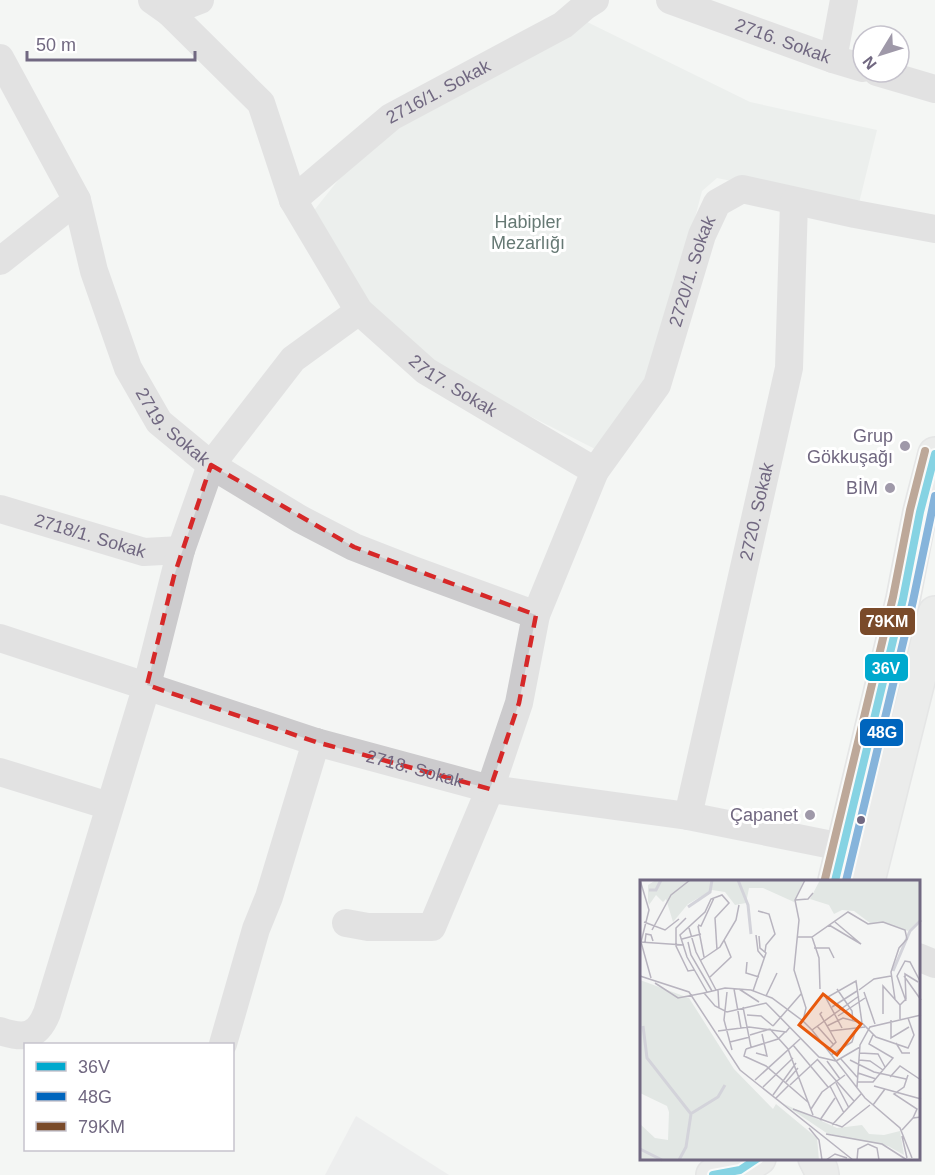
<svg xmlns="http://www.w3.org/2000/svg" width="935" height="1175" font-family="Arial,sans-serif">
<style>
.built{fill:#e5e5e7}
.green{fill:#e2e7e4}
.lines{fill:none;stroke-linecap:round;stroke-linejoin:round}
.major-casing{stroke:#d2d2d4;stroke-width:36}
.minor{stroke:#cccbcd;stroke-width:28}
.major{stroke:#e0dfe0;stroke-width:33}
.bus-1-casing{stroke:#fff;stroke-width:12}
.bus-2-casing{stroke:#fff;stroke-width:12}
.bus-3-casing{stroke:#fff;stroke-width:12}
.bus-1{stroke:#00a9ce;stroke-width:8}
.bus-2{stroke:#0065bd;stroke-width:8}
.bus-3{stroke:#7a4b2a;stroke-width:8}
.marked{fill:none;stroke:#d62828;stroke-width:4.5;stroke-dasharray:12 8;stroke-linejoin:round}
.poi-dot{fill:#9f99a9;stroke:#fff;stroke-width:2}
.bus-dot{fill:#716881;stroke:#fff;stroke-width:2}
.labels{text-anchor:middle;dominant-baseline:central;stroke-width:6;stroke-linejoin:round;paint-order:stroke}
.street-label{font-size:18px;fill:#716881;stroke:#fff}
.park-label{font-size:18px;fill:#667974;stroke:#fff}
.poi-label{font-size:18px;fill:#716881;stroke:#fff;text-anchor:end}
.inset-river{fill:none;stroke:#d3d3da;stroke-width:3}
.inset-road{fill:none;stroke:#b8b4bf;stroke-width:1.5}
.view{fill:#e8590c;fill-opacity:0.15;stroke:#e8590c;stroke-width:3}
.inset-edge{fill:none;stroke:#716881;stroke-width:3}
.line-badge{stroke:#fff;stroke-width:2}
.badge-label{font-size:16px;text-anchor:middle;font-weight:bold;fill:#fff}
</style>
<rect width="100%" height="100%" fill="#f4f5f4"/>
<polygon class="built" points="356,1116 449,1175 325,1175"/>
<polygon class="green" points="581,19 750,102 877,130 858,207 717,178 702,191 653,378 603,453 494,398 432,360 367,304 312,213 375,134"/>
<g class="lines">
<g class="major-casing">
<g id="major">
<polyline points="835,881 903,599 920,512 935,454"/>
<polyline points="868,881 935,613"/>
<polyline points="815,1158 821,1170 822,1175"/>
<polyline points="713,1175 740,1170 759,1158"/>
</g>
</g>
<g class="minor">
<path id="s1" d="M152 0 169 12 261 103 293 200 359 311 426 371 595 471 536 615 519 703 490 789 432 927H368L346 923"/>
<path id="s2" d="M670 0 833 59 863 68"/>
<polyline points="169,12 200,0"/>
<path id="s3" d="M0 58 77 200 94 271 128 368 159 422 211 465 300 519 354 547 413 570 536 615"/>
<polyline points="833,59 844,0"/>
<polyline points="877,72 935,89"/>
<path id="s4" d="M293 200 391 117 563 25 584 7 595 0"/>
<polyline points="0,261 77,200"/>
<path id="s5" d="M595 471 657 385 702 235 717 203 742 189 855 214 935 229"/>
<path id="s6" d="M0 509 144 552 181 550"/>
<path id="s7" d="M0 638 316 742 490 789 688 816 842 847"/>
<polyline points="0,772 109,806"/>
<path id="s8" d="M688 816 789 368 794 202"/>
<polyline points="918,957 935,964"/>
<path d="M0 1031C24 1039 37 1038 47 1013L147 685 181 550 211 465 293 359 359 311"/>
<polyline points="223,1044 256,929 269,897 316,742"/>
</g>
<use href="#major" class="major"/>
<g class="bus-1-casing">
<g id="bus-1">
<polyline points="835,881 903,599 920,512 935,454"/>
<polyline points="713,1175 740,1170 758,1158"/>
</g>
</g>
<g class="bus-2-casing">
<polyline id="bus-2" points="846,881 913,601 935,496"/>
</g>
<g class="bus-3-casing">
<polyline id="bus-3" points="825,879 893,597 910,510 925,451"/>
</g>
<use href="#bus-1" class="bus-1"/>
<use href="#bus-2" class="bus-2"/>
<use href="#bus-3" class="bus-3"/>
</g>
<path d="M0 0H935V1175H0ZM211 465 354 547 536 615 519 703 490 789 316 742 147 685 174 576Z" fill="#f4f5f4" fill-opacity=".55" fill-rule="evenodd"/>
<path class="marked" d="M211 465 354 547 536 615 519 703 490 789 316 742 147 685 174 576Z"/>
<g class="poi-dot">
<circle cx="905" cy="446" r="6"/>
<circle cx="890" cy="488" r="6"/>
<circle cx="810" cy="815" r="6"/>
</g>
<circle class="bus-dot" cx="861" cy="820" r="5"/>
<g class="labels">
<g class="street-label">
<text stroke="none"><textPath href="#s2" startOffset="120">2716. Sokak</textPath></text>
<text stroke="none"><textPath href="#s4" startOffset="182">2716/1. Sokak</textPath></text>
<text stroke="none"><textPath href="#s5" startOffset="225">2720/1. Sokak</textPath></text>
<text stroke="none"><textPath href="#s1" startOffset="502">2717. Sokak</textPath></text>
<text stroke="none"><textPath href="#s3" startOffset="412">2719. Sokak</textPath></text>
<text stroke="none"><textPath href="#s8" startOffset="312">2720. Sokak</textPath></text>
<text stroke="none"><textPath href="#s6" startOffset="94">2718/1. Sokak</textPath></text>
<text stroke="none"><textPath href="#s7" startOffset="435">2718. Sokak</textPath></text>
</g>
<g class="park-label">
<text x="528" y="222">Habipler<tspan x="528" dy="21">Mezarlığı</tspan></text>
</g>
<g class="poi-label">
<text x="893" y="436">Grup<tspan x="893" dy="21">Gökkuşağı</tspan></text>
<text x="878" y="488">BİM</text>
<text x="798" y="815">Çapanet</text>
</g>
</g>
<g transform="translate(640 880)">
<rect width="280" height="280" fill="#f4f5f4"/>
<path d="M16 0H164L154 22 123 8H109L106 23 95 25 85 12 72 10 48 24 33 42 26 19 23 22 16 15 9 25 8 21V5ZM180 0H280V39L268 51 246 43H230L214 31 202 30 194 34 189 25 170 19ZM0 100 49 118 94 189 133 229 136 224 177 258 179 280H0V244L15 258 28 260 29 232 27 226 0 213ZM142 223 197 248 222 245 229 254 244 255 260 251 264 275 248 266 188 254Z" fill="#e2e7e4"/>
<path class="inset-river" d="M98 0 108 25 111 54M9 10H16L21 0M48 27 70 12 72 0M253 91 270 51 281 40M3 146 7 178 51 234 46 267 39 280M52 233 78 217 85 205M0 269 22 280"/>
<path class="inset-road" d="M0 0 9 30 1 62 11 98M155 20 168 19 173 13M118 31 129 34 135 54 126 65 125 72M46 38 36 48V66L48 91 54 90M4 42 25 50 39 39M58 45 61 46 74 18M189 45 221 64 195 42M58 46 64 77M49 48 56 72 76 110M12 50 31 15 50 0M116 55 118 71 124 78M158 57H172L208 32 228 44 243 42 265 50 267 59 259 68 251 92 255 119M172 57 179 78 180 109M42 59 61 54M0 62 44 65M5 62 6 54 11 55 13 61M48 62 51 75 72 111M174 68H189L194 78M61 80 80 67 96 40 99 25M107 82 106 93 119 97M0 96 49 112 100 190 213 280M264 96 281 120M70 97 91 77 84 60M15 103 38 118 64 113M94 109 101 148M99 109 119 122M197 109 212 131 213 141M78 110 79 128M219 110 234 99 251 96M113 111 126 73 120 68 119 56M67 112 47 77 40 55 65 32 71 19 82 15 89 23 75 38 77 70M87 112 84 140 92 170M224 112 235 144M126 116 137 93M266 121 257 96 265 81 270 82 280 101M260 125 266 119 265 94 278 102M103 127 111 167M192 127 217 111M148 129 161 114M182 132 180 134 190 151 225 147M243 134V106L260 125V139M107 135 121 136 133 146M198 136 225 118M251 140V158L269 147M163 141 166 128 154 90 159 40 155 20 165 0M133 146 147 130M177 146 194 165M187 146 203 138 222 143 236 157 268 168 274 155 268 138M202 148 186 118 216 101 222 143M172 150 219 116M78 151 109 147 146 152 150 147M110 155 130 149 148 169 173 235M90 162 110 157M256 163 262 173H270M153 165 188 207M106 169 104 176 126 186 169 223M106 169 138 159 145 152M188 170 196 162 190 151M116 173 127 176 122 154M220 173 238 174 245 187M191 175 212 162 216 149M200 178 217 197M177 179 214 221M210 180 234 192 266 199M219 180 230 181 243 190M187 181 200 199M196 181 220 167M196 181 179 177 126 123 87 132 75 126 64 113 85 108 111 110 132 118 163 141 172 150 225 218 260 248 272 278M218 193 236 199M268 195 264 207 254 214 277 229 273 238M250 197 260 186 281 200M115 200 160 159M146 202 158 188M218 202H233L253 178 229 164 233 155M196 203 209 228M150 205 178 179M190 206 204 233M234 206 281 219M123 207 153 178M217 207 220 165 230 147 281 135M133 215 156 183M136 218 149 205M233 225 245 209M153 229 202 247 230 225M171 229 182 212 205 195M180 240 195 218M192 245 221 214M169 248 179 260 182 280M262 250 273 238 281 237M186 254 242 264 267 280M262 256 267 278M186 280 195 274 207 278M217 280 218 269 228 264 237 268 239 280"/>
<path class="view" d="M183 114 221 144 197 175 159 145Z"/>
<rect width="280" height="280" class="inset-edge"/>
</g>
<g class="line-badge">
<rect x="859" y="607" width="57" height="29" rx="6" fill="#7a4b2a"/>
<rect x="864" y="653" width="45" height="29" rx="6" fill="#00a9ce"/>
<rect x="859" y="718" width="45" height="29" rx="6" fill="#0065bd"/>
</g>
<g class="badge-label">
<text x="887" y="627">79KM</text>
<text x="886" y="674">36V</text>
<text x="882" y="738">48G</text>
</g>
<rect x="24" y="1043" width="210" height="108" fill="#ffffff" stroke="#c6c3cd" stroke-width="1.5"/>
<rect x="36" y="1062" width="30" height="9" fill="#00a9ce" stroke="#c6c3cd" stroke-width="1.5"/>
<text x="78" y="1073" font-size="18" fill="#716881">36V</text>
<rect x="36" y="1092" width="30" height="9" fill="#0065bd" stroke="#c6c3cd" stroke-width="1.5"/>
<text x="78" y="1103" font-size="18" fill="#716881">48G</text>
<rect x="36" y="1122" width="30" height="9" fill="#7a4b2a" stroke="#c6c3cd" stroke-width="1.5"/>
<text x="78" y="1133" font-size="18" fill="#716881">79KM</text>
<g transform="translate(881 54) rotate(232)"><circle r="28" fill="#ffffff" stroke="#c6c3cd" stroke-width="1.5"/>
<path d="M0-4.5L10 22L0 15L-10 22Z" fill="#9f99a9"/>
<text y="-9" font-size="16" font-weight="bold" text-anchor="middle" fill="#716881">N</text>
</g>
<path d="M27 51v9h168v-9" fill="none" stroke="#716881" stroke-width="3"/>
<text x="36" y="51" font-size="18" fill="#716881" stroke="#ffffff" stroke-width="4.5" paint-order="stroke">50 m</text>
</svg>
